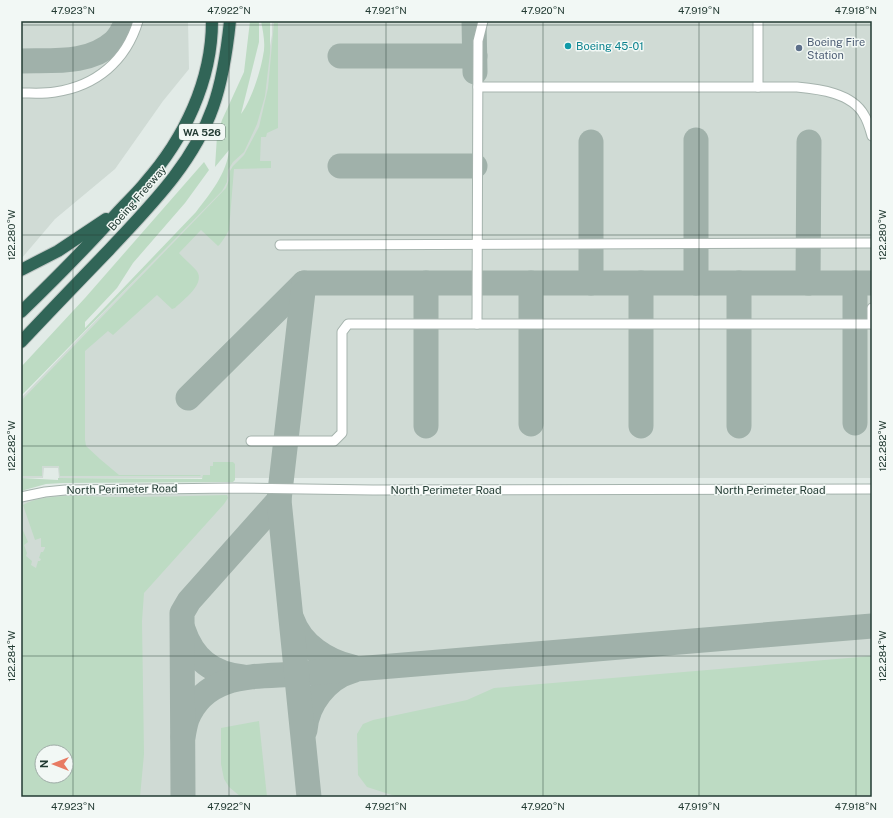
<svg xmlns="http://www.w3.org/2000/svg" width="893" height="818" font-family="'Public Sans',sans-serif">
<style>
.built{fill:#d0dbd5;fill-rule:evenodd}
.green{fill:#bddbc3;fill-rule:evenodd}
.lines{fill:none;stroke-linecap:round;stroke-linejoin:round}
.taxiway{stroke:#a0b1aa;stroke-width:25}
.minor-casing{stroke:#a5b3ad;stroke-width:11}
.highway-casing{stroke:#c1c8c6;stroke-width:14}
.minor{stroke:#fff;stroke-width:9}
.highway{stroke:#316557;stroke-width:12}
.ticks{fill:none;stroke:#233b33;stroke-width:1;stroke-opacity:0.45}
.culture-dot{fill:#0f9aa8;stroke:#f2f8f5;stroke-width:1.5}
.service-dot{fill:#5c6f8a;stroke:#f2f8f5;stroke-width:1.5}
.labels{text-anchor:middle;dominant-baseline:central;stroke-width:3;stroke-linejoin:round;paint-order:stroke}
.shield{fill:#f2f8f5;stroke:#61746d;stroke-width:1}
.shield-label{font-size:10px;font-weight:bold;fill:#233b33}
.service-label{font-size:11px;fill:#4e5e75;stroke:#f2f8f5;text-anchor:start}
.culture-label{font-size:11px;fill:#0d838f;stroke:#f2f8f5;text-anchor:start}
.street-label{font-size:11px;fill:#233b33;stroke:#f2f8f5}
.neatline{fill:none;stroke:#233b33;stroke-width:1.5}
.ticks-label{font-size:10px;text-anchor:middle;fill:#233b33}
</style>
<rect width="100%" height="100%" fill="#e2ebe7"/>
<g class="built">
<polygon points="21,21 188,21 189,69 163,101 115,169 55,219 21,259"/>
<polygon points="272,21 872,21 872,478 59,478 58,468 44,468 43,478 21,478 21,398 181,232 200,211 223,179 265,73 272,35"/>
<path d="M806 493 872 494V797H21V498L59 494ZM42 752H66V776H42Z"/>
</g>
<g class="green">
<path d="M250 21H259V42L241 114C251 101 260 73 263 56 266 44 263 32 261 21H270V53L265 96 257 124 244 152 233 162 228 170 227 182 222 191 21 396V367L85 298 204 162 209 170 185 203 133 263 117 288 85 322V328L196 212C210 194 227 173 229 150L215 167 217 136 222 120 244 72Z"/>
<path d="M274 23H278V128L267 133 266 137H261L260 161H271V168L234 169 229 230C227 234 221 244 218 246L201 230 179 253C184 259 191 264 196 270 207 283 184 299 175 308L172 309 157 295 113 335 108 331 85 351V440L86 446 100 459 119 475H200L201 476H60L59 466H42V476H21V401L226 188 229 180 230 171 233 166 244 155 259 127 268 88Z"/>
<polygon points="213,462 233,462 235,464 235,480 233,482 63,483 46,484 21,491 21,478 58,480 58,478 202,479 203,475 210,475 210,466 213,466"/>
<path d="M227 495 228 498 224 504 144 593 142 621 144 754 140 797H21V526L28 542 24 545 27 553 26 556 32 561 31 565 36 568 38 561H40L41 559 39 558 41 552H43L45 548V547H41V538L35 540 23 505C44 492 92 497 117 497 153 497 190 496 227 495ZM42 752H66V776H42Z"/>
<polygon points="872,656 872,795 772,797 398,797 367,787 358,775 357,734 363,724 373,720 467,700 494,688"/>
<polygon points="259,721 267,797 241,797 229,787 224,779 221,764 221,728"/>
</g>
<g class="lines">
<g class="taxiway">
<polyline points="474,21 475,72"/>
<polyline points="340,56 475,56"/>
<path d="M21 61C52 60 88 65 114 42 120 37 124 28 127 21"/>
<polyline points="340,166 475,166"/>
<polyline points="426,283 426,426"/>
<polyline points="531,283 531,424"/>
<polyline points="591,283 591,142"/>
<polyline points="641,283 641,426"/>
<polyline points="696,283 696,140"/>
<polyline points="739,283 739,426"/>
<polyline points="808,283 809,142"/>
<polyline points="188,398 304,283"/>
<polyline points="855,423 855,283"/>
<path d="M292 619C301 645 327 661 352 667"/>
<path d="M183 629C193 659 212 674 243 677"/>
<path d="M305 730C307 704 327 678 352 671"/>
<path d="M183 737C184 731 185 725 187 719 206 672 255 677 296 674L872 626"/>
<polyline points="183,797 182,613 189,601 279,500"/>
<polyline points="309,797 279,500 304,283 872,283"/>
</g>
<g class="minor-casing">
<g id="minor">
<polyline points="758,21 758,87"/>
<path d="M478 87H797C819 89 852 93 864 115 868 121 870 129 872 136"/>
<path d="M21 93C32 93 44 94 55 92 96 86 126 61 138 21"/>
<polyline points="280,245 872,243"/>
<polyline points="477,324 478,41 483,21"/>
<polyline points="872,324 872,308"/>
<polyline points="251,441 334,441 342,433 342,332 348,324 872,324"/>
<polyline points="21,497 45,492 65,490 235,488 373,490 872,489"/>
</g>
</g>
<g class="highway-casing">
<g id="highway">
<polyline points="21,270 58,251 106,219"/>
<path d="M21 312C54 280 87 247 118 212 127 202 137 193 145 183 184 139 212 81 212 21"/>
<path d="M21 342C50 311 79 281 109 250 149 207 193 164 213 107 223 79 227 50 230 21"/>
</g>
</g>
<use href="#minor" class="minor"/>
<use href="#highway" class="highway"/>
</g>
<path class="ticks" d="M73 21V797M229 21V797M386 21V797M543 21V797M699 21V797M856 21V797M21 25H872M21 235H872M21 446H872M21 656H872"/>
<circle class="culture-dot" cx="568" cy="46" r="4"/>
<circle class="service-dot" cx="799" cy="48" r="4"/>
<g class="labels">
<rect class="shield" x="179" y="124" width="46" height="16" rx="3"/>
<g class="shield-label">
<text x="202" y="132">WA 526</text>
</g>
<g class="service-label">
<text x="807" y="42">Boeing Fire<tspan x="807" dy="13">Station</tspan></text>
</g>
<g class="culture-label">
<text x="576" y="46">Boeing 45-01</text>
</g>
<g class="street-label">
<text transform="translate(137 198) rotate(-49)">Boeing Freeway</text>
<text transform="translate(122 489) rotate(-1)">North Perimeter Road</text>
<text x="446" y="490">North Perimeter Road</text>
<text x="770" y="490">North Perimeter Road</text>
</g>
</g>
<rect width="893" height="818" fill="none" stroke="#f2f8f5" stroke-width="44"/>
<g transform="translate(54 764) rotate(270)"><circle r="19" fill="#f2f8f5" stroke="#9faca7"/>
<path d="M0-3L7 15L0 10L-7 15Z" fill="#e87b63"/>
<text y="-6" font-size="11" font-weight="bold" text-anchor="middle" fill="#233b33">N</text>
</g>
<rect x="22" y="22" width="849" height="774" class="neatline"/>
<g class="ticks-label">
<text x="73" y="14">47.923°N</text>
<text x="229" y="14">47.922°N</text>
<text x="386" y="14">47.921°N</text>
<text x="543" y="14">47.920°N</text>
<text x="699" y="14">47.919°N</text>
<text x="856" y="14">47.918°N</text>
<text transform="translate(882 235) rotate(-90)" y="4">122.280°W</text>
<text transform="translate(11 235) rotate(-90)" y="4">122.280°W</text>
<text transform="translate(882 446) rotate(-90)" y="4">122.282°W</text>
<text transform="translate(11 446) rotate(-90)" y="4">122.282°W</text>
<text transform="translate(882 656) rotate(-90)" y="4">122.284°W</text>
<text transform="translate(11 656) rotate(-90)" y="4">122.284°W</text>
<text x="73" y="810">47.923°N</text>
<text x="229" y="810">47.922°N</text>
<text x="386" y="810">47.921°N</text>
<text x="543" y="810">47.920°N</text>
<text x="699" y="810">47.919°N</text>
<text x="856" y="810">47.918°N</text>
</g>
</svg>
